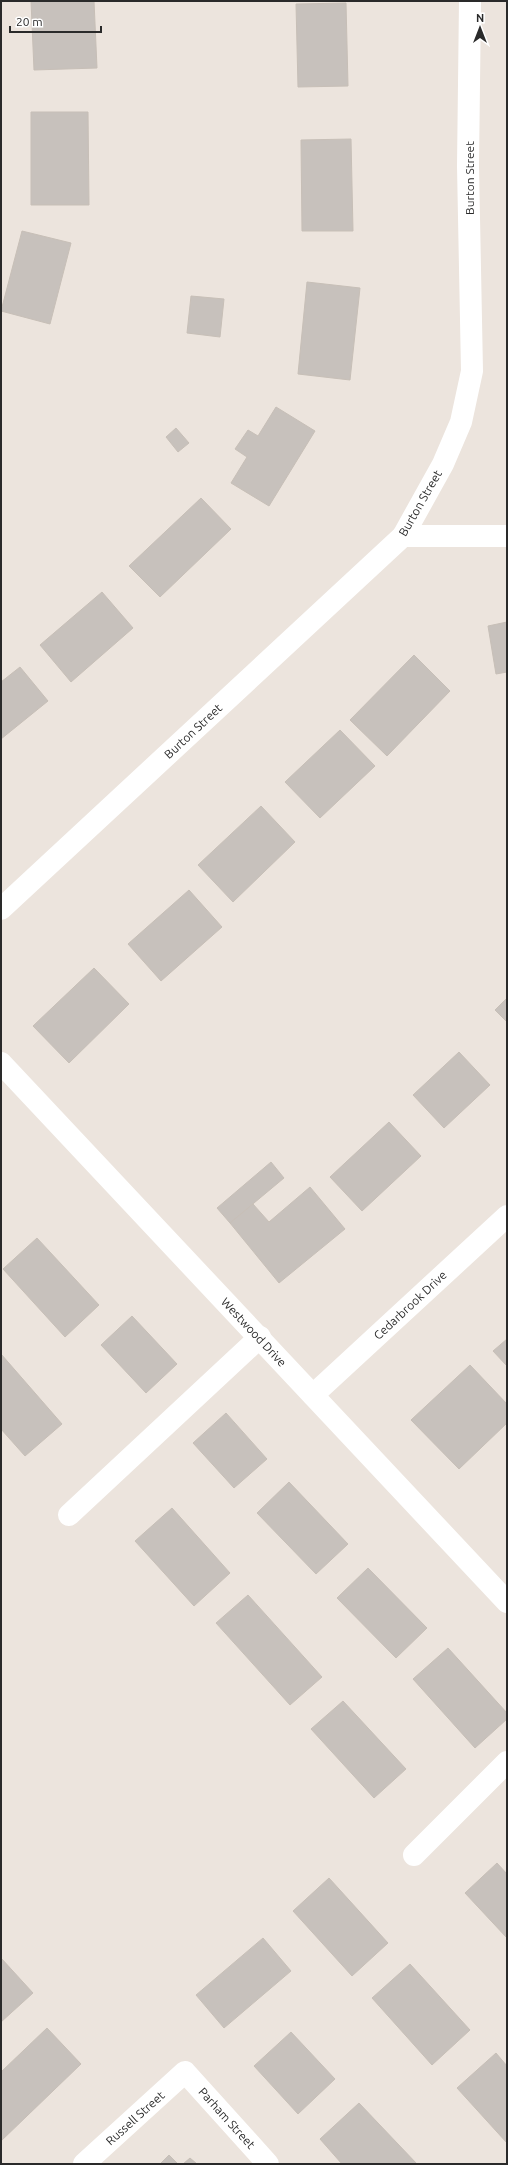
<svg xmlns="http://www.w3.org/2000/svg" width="508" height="2165" font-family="Ubuntu,sans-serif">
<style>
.building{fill:#c7c1bc;stroke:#c7bfb7}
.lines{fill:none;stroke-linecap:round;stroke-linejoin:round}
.minor{stroke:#fff;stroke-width:22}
.labels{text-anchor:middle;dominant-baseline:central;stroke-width:3;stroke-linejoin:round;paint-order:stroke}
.street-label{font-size:12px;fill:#2a2a2a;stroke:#fff}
</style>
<rect width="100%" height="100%" fill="#ece4dd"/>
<g class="building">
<polygon points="31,1 94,1 97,68 34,70"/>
<polygon points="346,3 348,86 298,87 296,4"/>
<polygon points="31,112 88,112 89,205 31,205"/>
<polygon points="351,139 353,231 302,231 301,140"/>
<polygon points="22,231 71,243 50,324 1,311"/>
<polygon points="307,282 360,288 350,380 298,374"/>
<polygon points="191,296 224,299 220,337 187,333"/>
<polygon points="276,407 315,431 269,506 231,483 247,457 235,449 248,430 258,436"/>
<polygon points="176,428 189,443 178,452 166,437"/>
<polygon points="201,498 231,529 160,597 129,566"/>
<polygon points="102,592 133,628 71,682 40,645"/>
<polygon points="507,622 507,672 496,674 488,626"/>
<polygon points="414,655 450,691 387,756 350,720"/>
<polygon points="20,667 48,701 1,739 1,682"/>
<polygon points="340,730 375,766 320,818 285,782"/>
<polygon points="261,806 295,842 233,902 198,865"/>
<polygon points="189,890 222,927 161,981 128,944"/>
<polygon points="94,968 129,1004 69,1063 33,1026"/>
<polygon points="507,998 507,1022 495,1010"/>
<polygon points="459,1052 490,1085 444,1128 413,1095"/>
<polygon points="389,1122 421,1156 362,1211 330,1177"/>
<polygon points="271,1162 284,1178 230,1223 217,1208"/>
<polygon points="310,1187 345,1229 279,1283 230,1223 253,1204 269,1222"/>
<polygon points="37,1238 99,1305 65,1337 3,1269"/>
<polygon points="132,1316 177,1364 146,1393 101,1345"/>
<polygon points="507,1339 507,1366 493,1351"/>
<polygon points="1,1354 62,1424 25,1456 1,1429"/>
<polygon points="470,1365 507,1404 507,1423 459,1469 411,1420"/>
<polygon points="226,1413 267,1459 234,1488 193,1443"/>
<polygon points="289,1482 348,1544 316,1574 257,1513"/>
<polygon points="172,1508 230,1573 194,1606 135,1541"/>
<polygon points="368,1568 427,1628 396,1658 337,1598"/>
<polygon points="248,1595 322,1677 290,1705 216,1623"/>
<polygon points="448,1648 507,1713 507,1719 475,1748 413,1679"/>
<polygon points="343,1701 406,1769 374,1798 311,1729"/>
<polygon points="497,1863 507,1874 507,1938 465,1893"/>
<polygon points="329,1878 388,1943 352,1976 293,1911"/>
<polygon points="263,1938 291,1971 224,2028 196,1995"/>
<polygon points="1,1958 33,1993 1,2022"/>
<polygon points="410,1964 470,2030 432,2065 372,1998"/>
<polygon points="47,2028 81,2064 1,2141 1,2072"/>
<polygon points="291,2032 335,2079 298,2114 254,2066"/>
<polygon points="496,2053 507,2066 507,2143 457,2088"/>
<polygon points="359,2103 417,2164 342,2164 320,2139"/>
<polygon points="169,2155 178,2164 160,2164"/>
<polygon points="190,2158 197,2164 183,2164"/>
</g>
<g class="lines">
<g class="minor">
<polyline points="403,536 507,536"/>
<polyline points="1,909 403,536 443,464 461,422 472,371 468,166 470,1"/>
<polyline points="1,1063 507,1602"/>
<polyline points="313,1395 507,1216"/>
<polyline points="69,1515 260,1337"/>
<polyline points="414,1855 507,1762"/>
<polyline points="84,2164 185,2072 268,2164"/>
</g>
</g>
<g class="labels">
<g class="street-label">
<text transform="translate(469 178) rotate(-90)">Burton Street</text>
<text transform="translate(420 503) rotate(-60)">Burton Street</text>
<text transform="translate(193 731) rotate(-43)">Burton Street</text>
<text transform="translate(410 1305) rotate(-43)">Cedarbrook Drive</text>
<text transform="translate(254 1332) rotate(47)">Westwood Drive</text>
<text transform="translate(135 2118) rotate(-42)">Russell Street</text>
<text transform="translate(227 2118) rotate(48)">Parham Street</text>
</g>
</g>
<rect width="508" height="2165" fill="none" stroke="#2a2a2a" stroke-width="4"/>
<g transform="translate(480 28)" stroke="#ffffff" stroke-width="3" paint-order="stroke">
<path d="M0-3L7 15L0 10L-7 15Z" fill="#2a2a2a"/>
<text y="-6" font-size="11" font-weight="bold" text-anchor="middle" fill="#2a2a2a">N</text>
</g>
<path d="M10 26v6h91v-6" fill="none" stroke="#2a2a2a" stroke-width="2"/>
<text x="16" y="26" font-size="12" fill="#2a2a2a" stroke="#ffffff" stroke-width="3" paint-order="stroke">20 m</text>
</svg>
